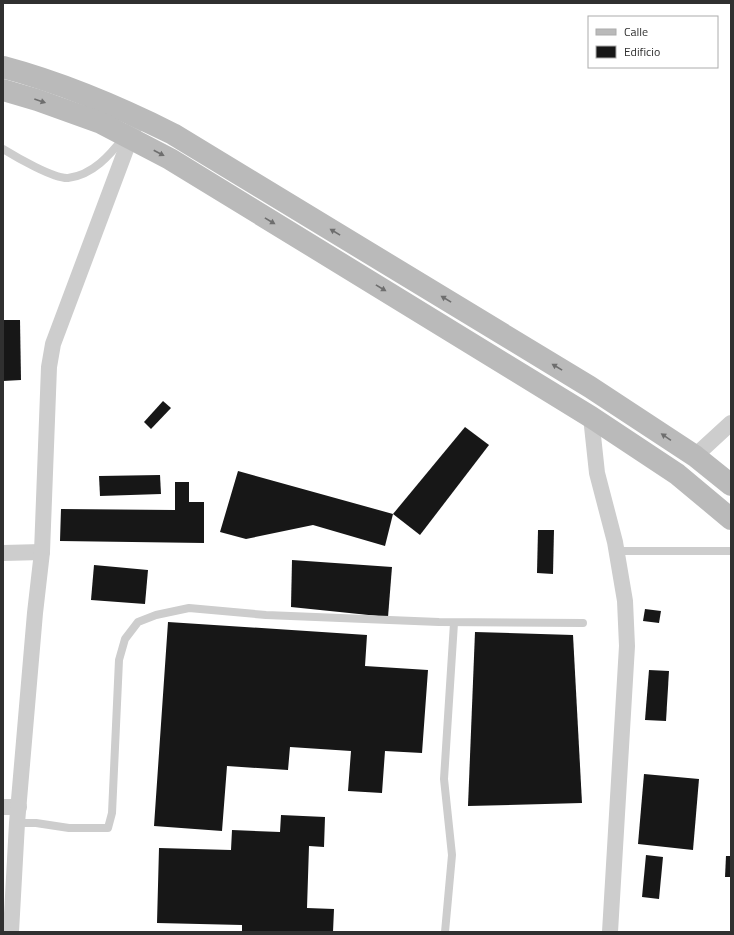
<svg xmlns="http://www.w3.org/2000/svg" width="734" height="935" font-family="'Titillium Web',sans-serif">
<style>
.building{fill:#171717}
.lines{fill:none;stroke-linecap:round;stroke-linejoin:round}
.service{stroke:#cdcdcd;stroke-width:8}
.minor{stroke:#cdcdcd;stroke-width:16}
.secondary{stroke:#bababa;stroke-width:22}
.oneway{fill:#6e6e6e}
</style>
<rect width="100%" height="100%" fill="#fff"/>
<g class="building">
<polygon points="3,320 20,320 21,380 3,381"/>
<polygon points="163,401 171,408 151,429 144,422"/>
<polygon points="465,427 489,445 420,535 393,514"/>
<polygon points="238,471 393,514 385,546 313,525 246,539 220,532"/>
<polygon points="160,475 161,494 100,496 99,476"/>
<polygon points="175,482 189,482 189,502 204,502 204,543 60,541 61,509 175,510"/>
<polygon points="538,530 554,530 553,574 537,573"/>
<polygon points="292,560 392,567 388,617 291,607"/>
<polygon points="94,565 148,570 145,604 91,600"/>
<polygon points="645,609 661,611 659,623 643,621"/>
<polygon points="168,622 367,635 365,666 428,670 422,753 385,751 382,793 348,791 351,751 290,747 288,770 227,766 222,831 154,826"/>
<polygon points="475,632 573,635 582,803 468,806"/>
<polygon points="649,670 669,671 666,721 645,720"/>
<polygon points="644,774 699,779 693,850 638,844"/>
<polygon points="281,815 325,817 324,847 309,846 307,908 334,909 333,932 242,932 242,925 157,923 159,848 231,850 232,830 280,832"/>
<polygon points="646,855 663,857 659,899 642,897"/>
<polygon points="726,856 731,856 731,877 725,877"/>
</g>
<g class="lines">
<g class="service">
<path d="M3 149C16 157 54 179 68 178 93 175 110 155 124 137"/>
<polyline points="617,551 731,551"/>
<polyline points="17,823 36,823 69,828 108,828 112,813 119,660 125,639 138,622 156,615 189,608 266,615 439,622 583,623"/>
<polyline points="445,932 452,855 444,779 454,623"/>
</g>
<g class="minor">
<polyline points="591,417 597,473 615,542 625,601 627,646 610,932"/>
<polyline points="695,456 731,423"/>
<polyline points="3,553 42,552"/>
<polyline points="3,807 19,807"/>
<polyline points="11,932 17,823 35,613 42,552 49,367 53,344 134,128"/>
</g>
<g class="secondary">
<path d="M3 67C63 83 117 106 173 134L590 387 695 456 731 485"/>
<polyline points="3,90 37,100 101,123 170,159 591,417 677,474 731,519"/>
</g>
</g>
<defs><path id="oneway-solid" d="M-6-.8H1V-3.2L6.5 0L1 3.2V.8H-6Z"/></defs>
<g class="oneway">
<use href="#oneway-solid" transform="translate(40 101) rotate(19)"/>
<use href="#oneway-solid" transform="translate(159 153) rotate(28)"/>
<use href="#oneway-solid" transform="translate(270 221) rotate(31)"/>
<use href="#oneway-solid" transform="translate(335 232) rotate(-149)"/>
<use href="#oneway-solid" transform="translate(381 288) rotate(31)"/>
<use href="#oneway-solid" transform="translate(446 299) rotate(-149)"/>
<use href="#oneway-solid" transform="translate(557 367) rotate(-149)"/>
<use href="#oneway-solid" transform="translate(666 437) rotate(-146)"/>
</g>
<rect width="734" height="935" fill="none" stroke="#303030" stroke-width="8"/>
<rect x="588" y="16" width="130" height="52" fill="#ffffff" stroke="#acacac"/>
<rect x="596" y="29" width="20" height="6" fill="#bababa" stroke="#acacac"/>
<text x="624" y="36" font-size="12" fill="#303030">Calle</text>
<rect x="596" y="46" width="20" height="12" fill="#171717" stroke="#acacac"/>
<text x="624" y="56" font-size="12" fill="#303030">Edificio</text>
</svg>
